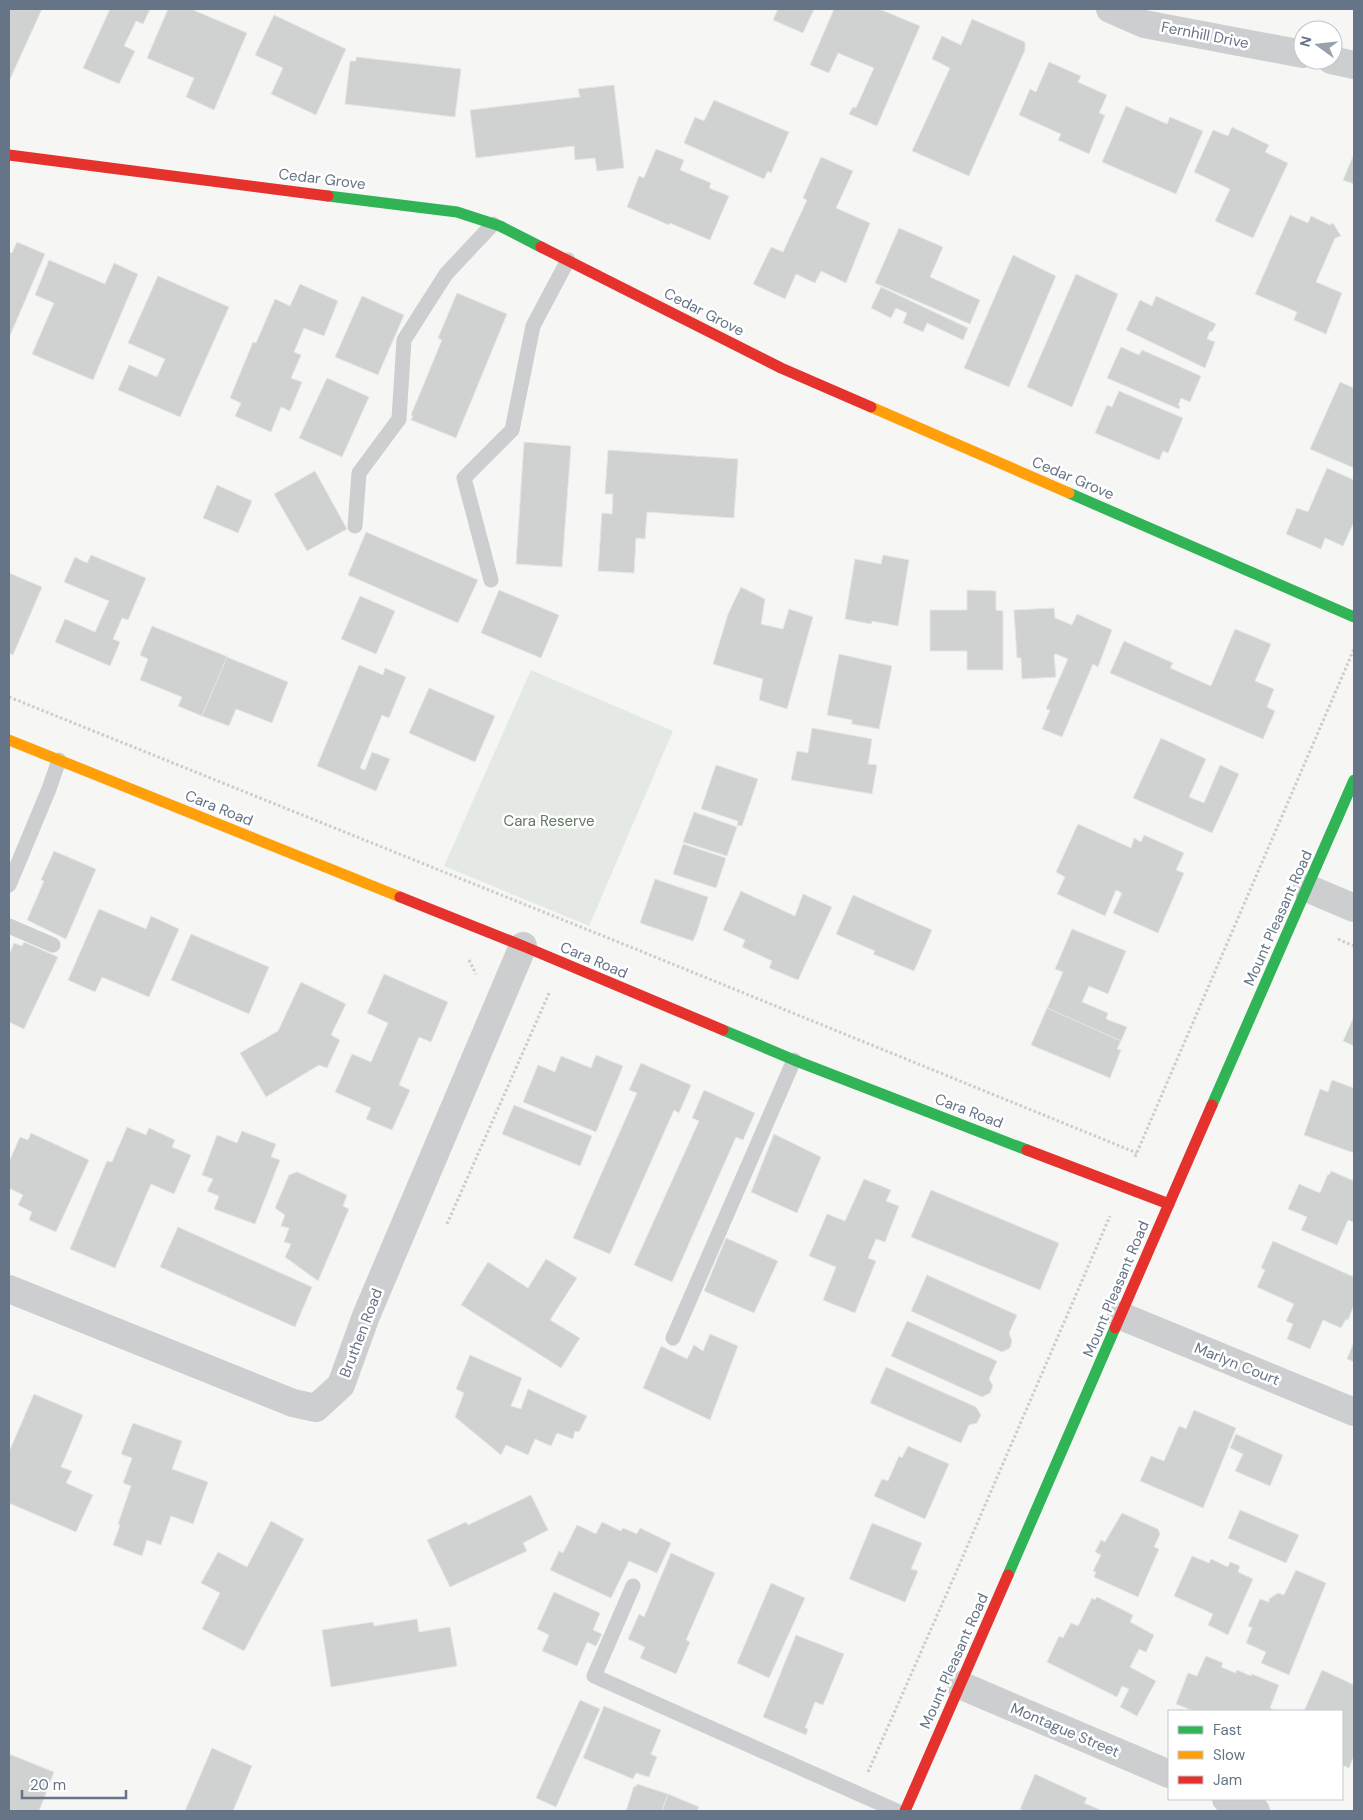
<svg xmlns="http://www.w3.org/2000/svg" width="1363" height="1820" font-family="'DM Sans',sans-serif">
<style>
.green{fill:#e5e9e3}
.building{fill:#d0d1d1;stroke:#e6e6e4}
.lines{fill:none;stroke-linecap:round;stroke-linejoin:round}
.path{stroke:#cccccd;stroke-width:3;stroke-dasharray:2.5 2.5;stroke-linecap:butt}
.lane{stroke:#cdced0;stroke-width:15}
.street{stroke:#cdced0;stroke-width:28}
.fast{stroke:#30b455;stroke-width:11}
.slow{stroke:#ff9f0a;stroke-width:11}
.jam{stroke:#e5322d;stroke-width:11}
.labels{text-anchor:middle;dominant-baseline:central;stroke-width:5;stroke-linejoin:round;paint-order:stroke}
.street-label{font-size:15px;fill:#657486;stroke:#fff}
.park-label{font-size:15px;fill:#627860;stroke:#fff}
</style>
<rect width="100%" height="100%" fill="#f6f6f5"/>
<polygon class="green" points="531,670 673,731 589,926 444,866"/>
<g class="building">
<polygon points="9,9 42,9 10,79 9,78"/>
<polygon points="110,9 150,9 143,24 136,21 124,46 135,51 119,84 83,68"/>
<polygon points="168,9 191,9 247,33 214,110 186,97 194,78 147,58"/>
<polygon points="778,9 814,9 803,33 773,20"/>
<polygon points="834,9 879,9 920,26 877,126 849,114 853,107 856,108 874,68 838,53 829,73 810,65"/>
<polygon points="274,15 346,49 316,115 271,94 283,68 255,55"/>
<polygon points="972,19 1025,42 1025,50 969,176 912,151 950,68 932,59 937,47 942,36 961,45"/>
<polygon points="356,57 461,69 455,117 345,104 350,61 356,61"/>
<polygon points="1049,62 1081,76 1078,82 1107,95 1099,113 1105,115 1089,154 1058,140 1061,134 1019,115 1030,89 1036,92"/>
<polygon points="614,85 624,168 597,171 595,158 575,160 574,146 476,158 470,110 580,97 578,89"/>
<polygon points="714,100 789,132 771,173 768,171 764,179 684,143 695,117 704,121"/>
<polygon points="1126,106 1167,124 1170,117 1203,131 1176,194 1102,162"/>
<polygon points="1232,127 1269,145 1265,152 1288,163 1253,238 1215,221 1230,189 1194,172 1213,130 1228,136"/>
<polygon points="656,149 684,160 680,170 711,183 709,188 729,196 710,240 670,223 669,225 627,207 639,176 644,178"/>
<polygon points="1354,154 1354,184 1343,180"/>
<polygon points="821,157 853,171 836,208 870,223 846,283 821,271 815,283 796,274 785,299 753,284 771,247 783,252 807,200 803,198"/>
<polygon points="1290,215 1308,223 1311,216 1330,225 1333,223 1341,236 1335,238 1316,282 1342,293 1326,334 1294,320 1297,312 1255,294"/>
<polygon points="899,228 943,247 930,277 980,300 970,324 875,283"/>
<polygon points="17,242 45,254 9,338 9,252 12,253"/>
<polygon points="1013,255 1056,276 1009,387 964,368"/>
<polygon points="49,260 105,284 114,263 138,274 93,380 32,354 54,303 35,295"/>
<polygon points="1076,274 1118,294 1072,407 1027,387"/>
<polygon points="158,276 229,307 180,417 118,390 129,365 157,377 165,359 128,343"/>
<polygon points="300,284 338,301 324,336 304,328 294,352 301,355 291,378 302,382 290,411 281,407 271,432 235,416 241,403 230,398 253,342 256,343 275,299 290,306"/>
<polygon points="881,287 968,328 963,340 927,323 923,332 903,323 907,313 896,308 891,318 871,308"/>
<polygon points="457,293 507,314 456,438 411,420 413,416 411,415 442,340 438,338"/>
<polygon points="362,296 404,315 378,375 335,357"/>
<polygon points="1156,296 1216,324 1212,332 1210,331 1207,339 1215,342 1205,368 1126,330 1140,300 1152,306"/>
<polygon points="1121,347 1139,355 1142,350 1201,376 1190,402 1181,398 1178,405 1180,406 1179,409 1107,378"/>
<polygon points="327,378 369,397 342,457 299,438"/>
<polygon points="1340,382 1354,388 1354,468 1310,449"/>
<polygon points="1119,391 1183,418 1168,453 1163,451 1159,460 1095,433 1107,405 1112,407"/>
<polygon points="524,442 571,446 562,567 516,564"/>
<polygon points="608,450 738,459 734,518 647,512 645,539 636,538 634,573 598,571 602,513 612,514 613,494 605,494"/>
<polygon points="1327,468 1354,480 1354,524 1353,524 1343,546 1325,538 1321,549 1286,534 1297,508 1308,512"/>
<polygon points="315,471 347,529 307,551 274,494"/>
<polygon points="217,485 252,501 238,533 203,518"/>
<polygon points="366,532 478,580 458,623 348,575"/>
<polygon points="91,555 146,578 128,620 122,618 113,639 120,642 110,666 55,642 65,619 95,632 109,601 64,582 75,557 87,563"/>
<polygon points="883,555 909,560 898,626 872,621 871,624 845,619 855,559 881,564"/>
<polygon points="9,573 42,587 13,655 9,653"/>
<polygon points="741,587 765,599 761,624 783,629 789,609 813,617 787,709 759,700 763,679 713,664 728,614"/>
<polygon points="499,590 559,615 541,658 481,633"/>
<polygon points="967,590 996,591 996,610 1003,611 1003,670 967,670 967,651 930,651 930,610 967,610"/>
<polygon points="360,596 395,611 376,654 341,639"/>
<polygon points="1054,608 1055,618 1072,625 1077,614 1112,630 1098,667 1093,664 1062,737 1042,729 1050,710 1046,709 1068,659 1056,654 1054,655 1056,677 1022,679 1021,658 1017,658 1014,610"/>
<polygon points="152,626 228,657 202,716 178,706 182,697 140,680 148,659 140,655"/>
<polygon points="1235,629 1271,644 1255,681 1274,689 1267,707 1275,711 1263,739 1110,673 1124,641 1173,663 1170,668 1211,686"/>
<polygon points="839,654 892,666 879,729 852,724 852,720 827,715"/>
<polygon points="227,657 288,682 272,723 236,709 229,726 202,716"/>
<polygon points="359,665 383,675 385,668 406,677 389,718 382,715 360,768 365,770 372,752 390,759 376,791 317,766"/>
<polygon points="429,688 495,716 475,762 409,733"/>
<polygon points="812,728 872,739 868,764 877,765 872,794 791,780 797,751 808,753"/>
<polygon points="1161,738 1206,759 1189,797 1204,803 1220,765 1239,774 1212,833 1133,798"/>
<polygon points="716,765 758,779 742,826 737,825 738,821 701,809"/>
<polygon points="694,812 737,827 727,856 683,842"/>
<polygon points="1078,824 1131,848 1134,838 1141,842 1144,835 1184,853 1176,870 1184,873 1158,933 1113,913 1122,893 1116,890 1105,916 1057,894 1065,877 1056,872"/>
<polygon points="683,844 726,858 716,888 673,874"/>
<polygon points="54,851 96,869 66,939 27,920 44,881 41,880"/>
<polygon points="655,879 708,897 697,932 693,941 640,923"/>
<polygon points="741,891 795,916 803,894 832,907 798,980 769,968 772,961 742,947 745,940 723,930"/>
<polygon points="853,895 932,930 914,971 873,954 875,951 836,934"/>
<polygon points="99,909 146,929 151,916 179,929 149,997 102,977 95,992 68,980"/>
<polygon points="1072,929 1126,951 1108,994 1089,986 1082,1002 1108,1013 1106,1019 1127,1027 1121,1041 1047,1009 1063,972 1055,969"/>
<polygon points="191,934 269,967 249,1014 171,980"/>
<polygon points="24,942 58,957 24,1029 9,1022 9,955 14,943 22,946"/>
<polygon points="384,974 448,1002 431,1042 419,1037 399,1085 410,1090 392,1130 366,1119 371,1108 335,1092 352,1054 371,1062 388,1023 367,1013"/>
<polygon points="301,982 346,1004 331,1035 340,1040 327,1068 319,1065 266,1097 240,1053 278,1031"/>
<polygon points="1047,1008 1121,1041 1117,1049 1121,1050 1110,1078 1031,1045"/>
<polygon points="1354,1016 1354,1046 1343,1041"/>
<polygon points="596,1055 623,1066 596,1132 523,1102 538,1065 555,1072 561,1056 591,1068"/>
<polygon points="641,1063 691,1085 679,1113 674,1110 610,1254 573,1238 637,1093 629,1090"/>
<polygon points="1332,1080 1354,1088 1354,1153 1304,1135 1320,1089 1328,1092"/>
<polygon points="704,1090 755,1113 743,1140 736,1137 672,1282 634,1265 699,1121 692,1118"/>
<polygon points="514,1105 592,1136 580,1166 502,1134"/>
<polygon points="127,1127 146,1135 149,1128 175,1140 172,1147 191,1155 174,1194 151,1184 115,1268 70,1249 107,1161 112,1162"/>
<polygon points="242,1131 276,1144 271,1157 280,1160 255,1224 214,1209 219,1196 207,1191 213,1179 202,1175 217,1135 237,1143"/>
<polygon points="31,1133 89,1160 56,1232 29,1220 32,1212 18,1205 23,1195 9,1188 9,1162 20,1137 28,1140"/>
<polygon points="774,1134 821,1157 797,1213 751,1192"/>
<polygon points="1331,1171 1354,1181 1354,1218 1353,1222 1348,1220 1337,1245 1301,1230 1307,1217 1288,1209 1299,1184 1320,1193 1328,1174 1329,1175"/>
<polygon points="297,1172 347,1195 343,1206 349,1209 318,1281 285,1257 291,1244 284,1242 289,1228 281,1226 285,1215 275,1208 289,1175"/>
<polygon points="864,1179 891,1190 886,1201 899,1206 885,1242 876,1239 868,1258 876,1261 855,1313 823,1300 836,1267 809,1256 827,1214 845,1221"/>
<polygon points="931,1190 1059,1243 1040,1290 911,1237"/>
<polygon points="178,1227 312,1287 295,1327 160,1267"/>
<polygon points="726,1238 778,1261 754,1313 704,1291"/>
<polygon points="1273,1241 1354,1277 1354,1305 1348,1320 1346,1319 1341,1328 1323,1320 1310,1349 1287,1339 1293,1324 1286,1321 1294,1304 1257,1287 1265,1270 1261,1268"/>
<polygon points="546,1259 577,1278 550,1320 580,1338 561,1368 461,1305 488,1262 528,1288"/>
<polygon points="927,1275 1017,1315 1009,1333 1012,1341 1010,1348 1002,1352 911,1311"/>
<polygon points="907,1321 997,1361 989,1379 993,1386 990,1393 982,1397 891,1356"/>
<polygon points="710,1334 738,1346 710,1420 643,1388 661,1346 687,1359 694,1345 703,1351"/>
<polygon points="1354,1342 1354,1362 1347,1359"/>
<polygon points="470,1355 522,1378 511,1406 521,1409 528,1389 587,1416 579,1432 575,1431 573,1439 557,1433 551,1446 535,1439 528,1455 506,1445 501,1455 455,1417 464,1393 456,1389"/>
<polygon points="886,1367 976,1407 981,1415 977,1423 969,1425 961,1443 870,1403"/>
<polygon points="34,1394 83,1415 61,1467 72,1471 66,1483 93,1495 76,1532 9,1503 9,1452"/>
<polygon points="1194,1410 1236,1428 1203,1508 1140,1481 1151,1456 1164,1461 1179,1426 1186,1429"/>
<polygon points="133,1423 182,1441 172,1469 208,1482 193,1524 171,1516 161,1545 147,1540 142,1556 113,1545 120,1525 118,1524 131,1486 123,1483 132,1458 121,1454"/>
<polygon points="1236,1434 1283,1455 1270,1486 1235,1471 1243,1454 1230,1448"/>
<polygon points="908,1446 949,1464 925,1519 874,1496 882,1479 888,1481 899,1456 902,1458"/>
<polygon points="531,1495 548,1530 523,1543 527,1551 450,1587 427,1540 466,1522 468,1525"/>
<polygon points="1240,1510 1299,1535 1286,1563 1228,1538"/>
<polygon points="1122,1513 1158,1529 1160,1534 1154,1547 1159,1549 1138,1597 1094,1577 1096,1572 1093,1571 1101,1555 1095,1552 1101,1540 1105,1542"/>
<polygon points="271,1521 304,1539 244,1651 202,1629 220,1593 201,1583 218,1552 247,1567"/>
<polygon points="602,1522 621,1531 623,1528 637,1534 640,1528 671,1543 657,1573 629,1561 611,1598 550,1570 559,1551 563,1553 577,1525 596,1534"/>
<polygon points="872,1523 922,1543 911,1569 918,1571 905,1602 849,1579"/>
<polygon points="671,1553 715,1573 686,1640 690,1642 676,1674 640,1658 645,1647 628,1639 639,1614 644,1617"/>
<polygon points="1192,1556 1209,1563 1211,1559 1228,1567 1230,1562 1240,1566 1238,1572 1253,1579 1228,1635 1208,1625 1213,1614 1174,1596"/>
<polygon points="1296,1570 1326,1583 1289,1675 1261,1663 1266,1652 1246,1643 1252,1628 1248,1626 1260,1599 1269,1602 1269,1599 1278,1593 1284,1595"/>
<polygon points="771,1583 805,1598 769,1678 737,1663"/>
<polygon points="554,1592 600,1613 593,1630 602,1634 596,1646 587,1642 577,1666 542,1651 549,1635 537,1629"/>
<polygon points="1097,1597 1133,1615 1130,1622 1154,1635 1146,1652 1139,1649 1130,1667 1156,1681 1137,1716 1120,1707 1129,1689 1122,1686 1117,1697 1047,1662 1059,1636 1063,1638 1071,1623 1078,1626 1092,1598 1095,1600"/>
<polygon points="417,1619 419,1632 450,1627 457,1666 331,1687 322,1630 373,1622 374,1626"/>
<polygon points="796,1635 844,1654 823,1705 815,1702 805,1728 808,1729 806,1735 763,1717"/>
<polygon points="1206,1656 1223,1663 1221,1667 1236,1673 1237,1670 1251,1676 1252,1674 1279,1685 1270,1708 1276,1711 1194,1711 1176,1704 1188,1673 1197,1676"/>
<polygon points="1322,1670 1354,1685 1354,1756 1349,1768 1342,1765 1342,1711 1304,1711"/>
<polygon points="580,1700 600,1709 556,1807 536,1798"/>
<polygon points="604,1706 661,1730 651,1754 657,1757 649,1777 636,1773 633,1779 583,1758"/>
<polygon points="212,1748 252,1766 233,1811 185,1811"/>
<polygon points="9,1754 54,1772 39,1811 9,1811"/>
<polygon points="1035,1774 1087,1798 1084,1803 1103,1811 1024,1811 1020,1809"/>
<polygon points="637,1784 668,1794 662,1811 626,1811 634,1786 636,1787"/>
<polygon points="668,1794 699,1807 697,1811 662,1811"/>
</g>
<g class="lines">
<g class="path">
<polyline points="9,697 638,950 1137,1153"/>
<polyline points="1338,939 1354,946"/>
<polyline points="469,960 476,974"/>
<polyline points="1135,1157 1354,649"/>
<polyline points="447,1224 550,991"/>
<polyline points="868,1772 954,1577 1110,1216"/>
</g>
<g class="lane">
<polyline points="355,526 359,473 399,419 404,340 446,274 493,224"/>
<polyline points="491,580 464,478 512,430 533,326 568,260"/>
<polyline points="9,885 49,789 59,760"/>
<polyline points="9,926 53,945"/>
<polyline points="673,1338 794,1060"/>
<polyline points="633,1586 594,1676 897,1811"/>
</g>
<g class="street">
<polyline points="1110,9 1144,24 1303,54"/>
<polyline points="1331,60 1354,65"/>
<polyline points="1307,888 1354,908"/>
<polyline points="9,1289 293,1403 316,1408 341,1385 366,1316 523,946"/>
<polyline points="1121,1316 1354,1412"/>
<polyline points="960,1685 1169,1774"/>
<polyline points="1226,1799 1256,1811"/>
</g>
<g class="fast">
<polyline points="328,196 457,212 500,226 541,247"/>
<polyline points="1069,493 1354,617"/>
<polyline points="723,1030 794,1060 1027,1150"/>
<polyline points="1212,1105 1354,780"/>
<polyline points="1008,1575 1115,1328"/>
</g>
<g class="slow">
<polyline points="871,407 1069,493"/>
<polyline points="9,740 400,897"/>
</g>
<g class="jam">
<polyline points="9,155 328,196"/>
<polyline points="541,247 781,368 871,407"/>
<polyline points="400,897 523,946 723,1030"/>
<polyline points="1027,1150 1169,1204"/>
<polyline points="1115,1328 1212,1105"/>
<polyline points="905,1811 1008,1575"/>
</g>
</g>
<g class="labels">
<g class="street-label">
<text transform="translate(1205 35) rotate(11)">Fernhill Drive</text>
<text transform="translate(322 179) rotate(7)">Cedar Grove</text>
<text transform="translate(704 312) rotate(27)">Cedar Grove</text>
<text transform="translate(1073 478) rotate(23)">Cedar Grove</text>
<text transform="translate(219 808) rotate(22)">Cara Road</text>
<text transform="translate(1278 918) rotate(-66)">Mount Pleasant Road</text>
<text transform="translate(594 960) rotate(23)">Cara Road</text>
<text transform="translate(969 1111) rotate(21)">Cara Road</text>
<text transform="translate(1116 1289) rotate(-67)">Mount Pleasant Road</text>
<text transform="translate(361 1333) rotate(-69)">Bruthen Road</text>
<text transform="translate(1237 1364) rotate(22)">Marlyn Court</text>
<text transform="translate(954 1661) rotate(-66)">Mount Pleasant Road</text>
<text transform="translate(1065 1730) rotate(23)">Montague Street</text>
</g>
<g class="park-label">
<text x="549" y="821">Cara Reserve</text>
</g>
</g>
<rect width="1363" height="1820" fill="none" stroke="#657486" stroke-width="20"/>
<rect x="1168" y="1710" width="175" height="90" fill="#ffffff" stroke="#c1c7cf"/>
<rect x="1178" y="1726" width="25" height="8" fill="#30b455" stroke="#c1c7cf"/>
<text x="1213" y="1735" font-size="15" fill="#657486">Fast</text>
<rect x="1178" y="1751" width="25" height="8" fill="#ff9f0a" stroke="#c1c7cf"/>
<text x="1213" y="1760" font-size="15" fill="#657486">Slow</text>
<rect x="1178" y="1776" width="25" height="8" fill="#e5322d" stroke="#c1c7cf"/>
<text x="1213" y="1785" font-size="15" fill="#657486">Jam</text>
<g transform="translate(1318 45) rotate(285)"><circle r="24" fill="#ffffff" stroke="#c1c7cf"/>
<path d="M0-4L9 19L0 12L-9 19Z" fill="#98a2ad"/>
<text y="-8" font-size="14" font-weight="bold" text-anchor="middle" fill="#657486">N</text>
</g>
<path d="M22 1790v8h104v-8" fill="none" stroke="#657486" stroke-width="2.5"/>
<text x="30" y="1790" font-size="15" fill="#657486" stroke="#ffffff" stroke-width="4" paint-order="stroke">20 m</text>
</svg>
